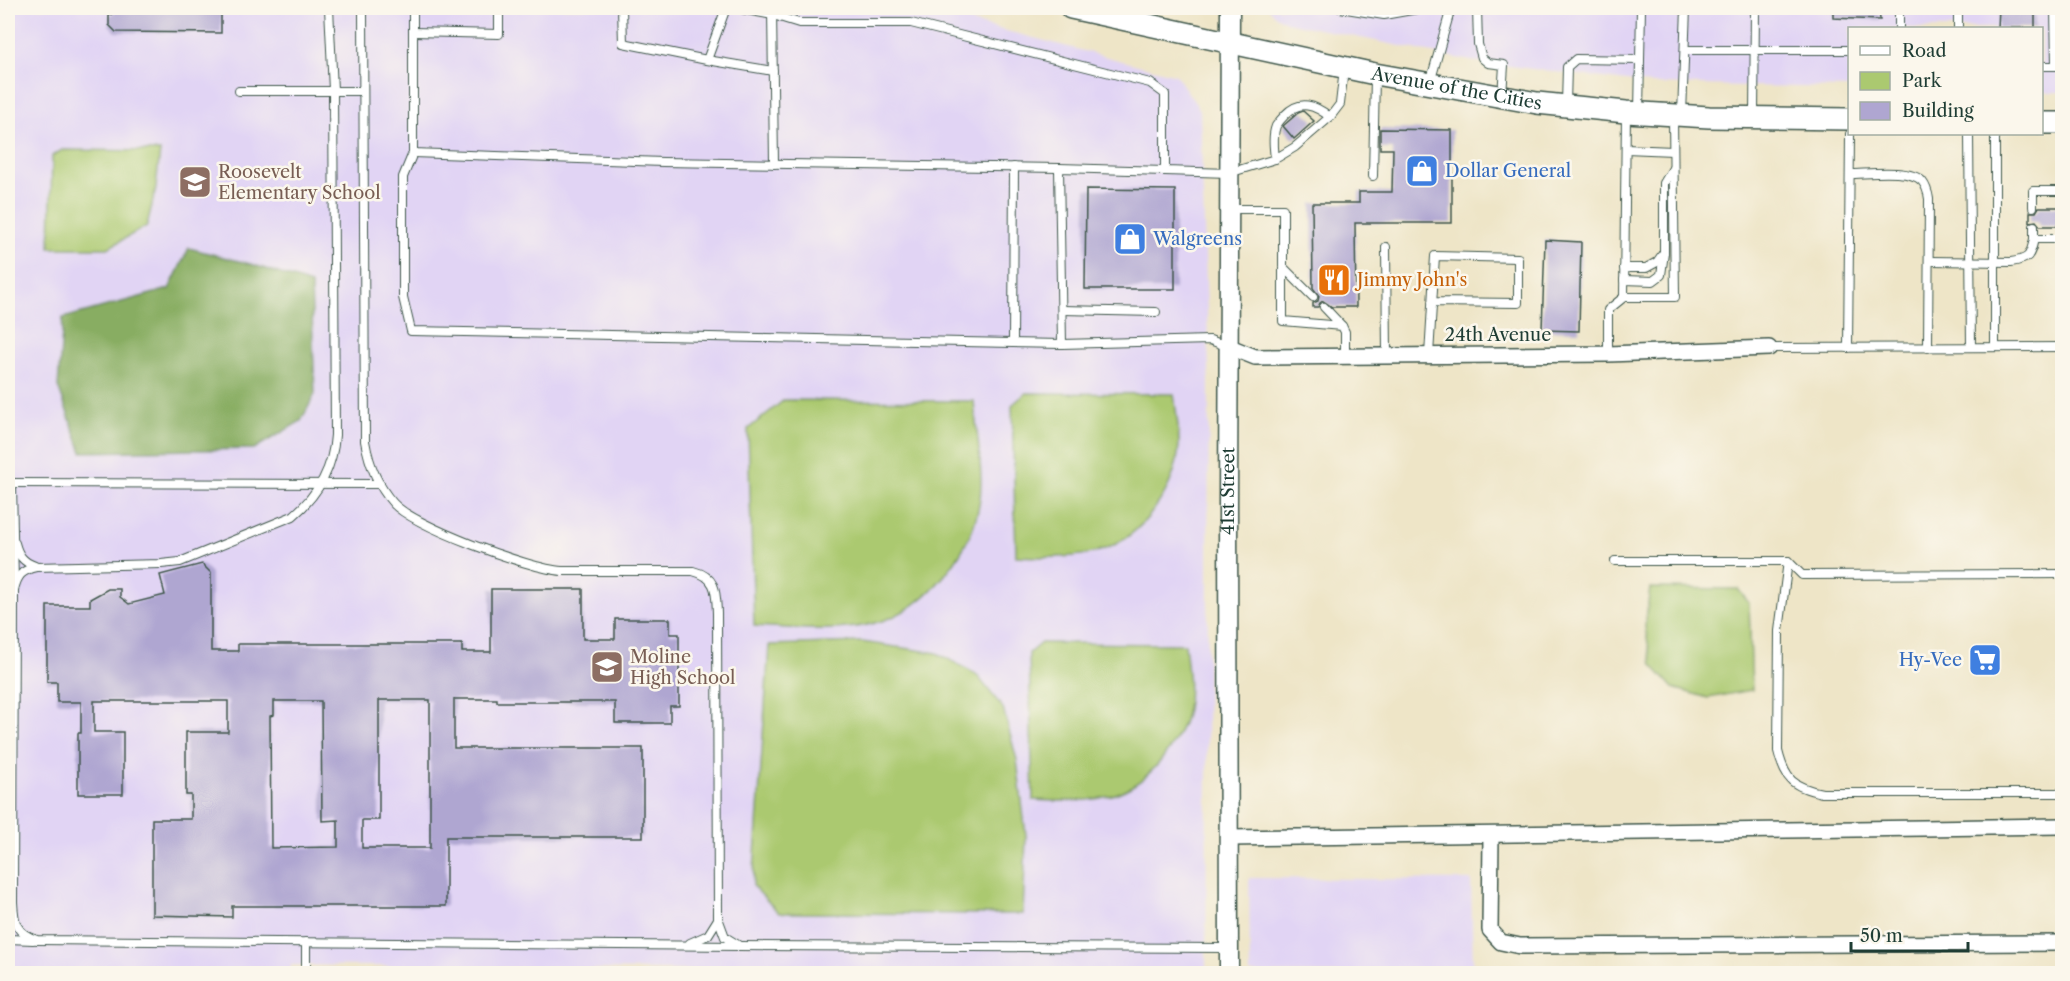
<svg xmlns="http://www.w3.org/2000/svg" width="2070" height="981" font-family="'Libre Caslon Text',serif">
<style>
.built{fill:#e1d4f4}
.green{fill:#abc970;stroke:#658352;stroke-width:1.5}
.forest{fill:#88ad62;stroke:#54754b;stroke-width:1.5}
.building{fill:#afa6d1;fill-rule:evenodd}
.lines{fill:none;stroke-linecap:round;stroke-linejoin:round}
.service-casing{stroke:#3e564a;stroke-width:10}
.minor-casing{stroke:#3e564a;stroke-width:18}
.tertiary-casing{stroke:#3e564a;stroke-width:21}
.secondary-casing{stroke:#3e564a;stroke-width:24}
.service{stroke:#fff;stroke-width:8}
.minor{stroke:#fff;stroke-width:15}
.tertiary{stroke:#fff;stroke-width:18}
.secondary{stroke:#fff;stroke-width:21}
.labels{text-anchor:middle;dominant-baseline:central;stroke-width:5;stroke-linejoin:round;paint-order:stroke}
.street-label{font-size:18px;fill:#1f3d34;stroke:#fbf7ec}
.shop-label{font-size:18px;fill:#366cbe;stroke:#fbf7ec;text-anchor:start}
.education-label{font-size:18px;fill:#785e54;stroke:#fbf7ec;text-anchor:start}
.food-label{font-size:18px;fill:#c56008;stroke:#fbf7ec;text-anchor:start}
</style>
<rect width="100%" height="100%" fill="#fbf7ec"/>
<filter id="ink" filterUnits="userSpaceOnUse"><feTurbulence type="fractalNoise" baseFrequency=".0167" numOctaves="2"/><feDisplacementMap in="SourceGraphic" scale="12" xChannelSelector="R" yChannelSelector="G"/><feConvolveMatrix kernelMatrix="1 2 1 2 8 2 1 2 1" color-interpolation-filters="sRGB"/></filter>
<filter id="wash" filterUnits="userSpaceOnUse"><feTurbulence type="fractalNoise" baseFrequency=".008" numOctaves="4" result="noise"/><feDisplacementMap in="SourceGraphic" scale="24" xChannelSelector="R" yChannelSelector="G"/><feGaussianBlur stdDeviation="1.35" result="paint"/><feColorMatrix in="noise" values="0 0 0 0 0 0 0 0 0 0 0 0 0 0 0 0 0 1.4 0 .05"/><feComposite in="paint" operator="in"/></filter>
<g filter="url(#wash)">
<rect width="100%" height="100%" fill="#eee5c7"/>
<g class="built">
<polygon points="8,8 918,8 1176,75 1200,110 1209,368 1206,973 900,973 291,965 290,974 8,973"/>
<polygon points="1268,8 2062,8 2062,92 2042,92 2042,28 1850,28 1849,88 1650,84 1471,61 1286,22 1276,16"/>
<polygon points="1249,878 1471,880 1473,970 1506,970 1506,973 1250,973"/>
</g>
<g class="green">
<polygon points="62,150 160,151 156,187 147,226 108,248 50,248 52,156"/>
<path d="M1026 393 1174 394C1176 410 1179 428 1179 444 1178 468 1169 489 1155 508 1119 560 1074 559 1016 556L1012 405Z"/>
<path d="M784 400 974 401C976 428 981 456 981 483 981 512 970 540 954 563 899 641 838 631 754 626L748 429Z"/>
<polygon points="1650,588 1738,589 1749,603 1752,690 1708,698 1673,688 1652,665 1645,627"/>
<polygon points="862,642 937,653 976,674 1003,708 1017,760 1026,836 1023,914 779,913 753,886 769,645"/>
<path d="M1041 643 1185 644C1187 665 1191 687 1187 709 1184 726 1175 741 1165 755 1131 803 1087 803 1033 800L1029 653Z"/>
</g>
<polygon class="forest" points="189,248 254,265 311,284 315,394 301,421 254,449 82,452 58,387 63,318 169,289"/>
<g id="blocks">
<g class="building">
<polygon points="121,8 221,8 221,33 116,32 109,25 109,16"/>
<polygon points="1833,8 1879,8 1880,20 1833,18"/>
<polygon points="1999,8 2035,8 2035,28 1998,28"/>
<polygon points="1303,111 1314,121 1294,139 1283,126 1298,113"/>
<polygon points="1380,129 1452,130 1452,223 1355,223 1356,307 1332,307 1323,301 1320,303 1318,307 1313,307 1313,303 1318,301 1319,296 1313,288 1312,203 1359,203 1359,192 1392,192 1393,149 1380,149"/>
<polygon points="1086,189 1175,190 1175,289 1085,289"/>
<polygon points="2039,207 2062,207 2062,226 2040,226 2036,221 2030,222 2030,212 2036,212"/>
<polygon points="1545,240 1581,242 1579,331 1542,330"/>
<path d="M202 564 211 573V651H238V644H462V652H491V589H583V639H615V619H670V634H679V706H670V723H615V702H497V699H454V748H643V837H446V906H232V917L152 915V819H191V795H186V732H228V701H94V732H123V794H78V733H81V702H57V682H47V606H90V599L108 589H120V597L129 604 165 595 160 575ZM379 700H430V848H362V820H379ZM274 701H321L322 821 338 820V847L271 848 270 716 274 715Z"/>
</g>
</g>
</g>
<g filter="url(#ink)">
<use href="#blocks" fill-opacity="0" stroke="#3e564a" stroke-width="1.5"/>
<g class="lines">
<g class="service-casing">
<g id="service">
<path d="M329 8 333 90 335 435C333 468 319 494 293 516L180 562 161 564 36 567C22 570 17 576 14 590L13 902C14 922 15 933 37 940L739 946 1228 948"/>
<path d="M363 8 365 441C369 464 377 485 393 503 413 526 530 569 562 571H693C717 577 716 592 717 613L718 918 725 937 738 945"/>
<polyline points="413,8 413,153 663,162 1059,168"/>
<polyline points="622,8 623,43 707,60 726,8"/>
<polyline points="736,8 773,15 799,23 911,23 1150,83 1165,94 1165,171 1229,173 1275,159 1295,147 1330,117 1340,104 1344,69"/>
<polyline points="772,8 774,164"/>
<polyline points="1340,8 1384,15 1423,8"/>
<polyline points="1477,8 1478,44 1482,58 1488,63 1504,65 1502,96"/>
<polyline points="1899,8 1899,28"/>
<polyline points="2055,8 2056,66"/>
<polyline points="1958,28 1958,8"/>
<polyline points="413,32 499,34 499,8"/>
<polyline points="1685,50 1850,50"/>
<polyline points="707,60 773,71"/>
<polyline points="2042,66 2062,66"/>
<polyline points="1430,83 1451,8"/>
<polyline points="239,91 363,91"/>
<polyline points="1566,104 1567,67 1576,59 1640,60"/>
<polyline points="1639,111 1641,8"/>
<polyline points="1682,114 1686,8"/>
<polyline points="1754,116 1755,8"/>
<polyline points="1969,134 1971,347"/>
<polyline points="1995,134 1995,347"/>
<polyline points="1626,149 1673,151"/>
<polyline points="413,153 403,177 403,297 411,331 1062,344 1210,340 1229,347"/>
<path d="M1275 159C1274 149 1272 136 1276 126 1278 123 1282 118 1285 115 1300 99 1315 105 1330 117"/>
<path d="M1850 174C1867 174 1910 168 1922 181 1926 186 1928 192 1929 199L1928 348"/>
<polyline points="1373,176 1375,76"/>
<polyline points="2033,207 2033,191 2062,191"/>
<polyline points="1229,209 1283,209 1283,321 1342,326 1345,332 1345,356"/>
<polyline points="2034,226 2034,239"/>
<polyline points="1386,247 1387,355"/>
<path d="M1929 261 2011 262C2029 259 2030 257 2034 239H2062"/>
<polyline points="1283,267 1313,297"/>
<polyline points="1624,268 1646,268 1657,262 1664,252 1664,183 1673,168"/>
<polyline points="1624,280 1653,281 1661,275 1664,253"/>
<polyline points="1624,297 1626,112"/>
<polyline points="1324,307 1342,326"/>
<polyline points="1062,310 1156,312"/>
<polyline points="1013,343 1014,167"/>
<polyline points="1062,344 1059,168 1165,171"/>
<polyline points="1769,348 2062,347"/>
<polyline points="1848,348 1850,134"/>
<polyline points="1608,354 1608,310 1624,297 1675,297 1673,116"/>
<polyline points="1429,355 1435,256 1518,258 1518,303 1432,302"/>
<polyline points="8,483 380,484"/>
<polyline points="12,483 14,584"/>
<path d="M15 543C18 555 23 562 35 566"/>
<polyline points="1615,561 1788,561 1802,575 2062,574"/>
<path d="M1788 561 1779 631 1778 751C1785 780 1793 787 1822 793H2062"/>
<polyline points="8,939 33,940"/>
<polyline points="306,942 306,974"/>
<polyline points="690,943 708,935 718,919"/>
</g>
</g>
<g class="minor-casing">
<g id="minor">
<polyline points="1230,347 1255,357 1608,354 1769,348"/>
<polyline points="1491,835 1490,930 1501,942 1520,946 2062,943"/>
<polyline points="1230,838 2062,826"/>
</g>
</g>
<g class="tertiary-casing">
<g id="tertiary">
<path id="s1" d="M1229 974 1228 505 1230 8"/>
</g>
</g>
<g class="secondary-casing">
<g id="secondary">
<path id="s2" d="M1071 8 1375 74 1537 103 1626 112 1709 117 1850 119"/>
<polyline points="2042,123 2062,123"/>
</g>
</g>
<use href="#service" class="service"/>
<use href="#minor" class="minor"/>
<use href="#tertiary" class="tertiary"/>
<use href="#secondary" class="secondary"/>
</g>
</g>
<defs>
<g id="shop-square" transform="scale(1.725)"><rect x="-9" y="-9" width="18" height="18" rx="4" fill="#3f7fe0" stroke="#fbf7ec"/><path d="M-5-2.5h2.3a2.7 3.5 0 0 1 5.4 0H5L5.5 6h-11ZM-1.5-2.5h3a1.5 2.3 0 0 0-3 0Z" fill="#fff"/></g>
<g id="school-square" transform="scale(1.725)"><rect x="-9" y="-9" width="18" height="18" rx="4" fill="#8d6e63" stroke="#fbf7ec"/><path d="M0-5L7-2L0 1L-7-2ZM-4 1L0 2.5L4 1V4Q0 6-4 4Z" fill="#fff"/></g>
<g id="restaurant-square" transform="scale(1.725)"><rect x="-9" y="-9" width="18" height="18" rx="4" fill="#e8710a" stroke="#fbf7ec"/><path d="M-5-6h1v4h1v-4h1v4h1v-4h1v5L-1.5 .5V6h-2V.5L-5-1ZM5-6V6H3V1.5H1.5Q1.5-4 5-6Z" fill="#fff"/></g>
<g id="supermarket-square" transform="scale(1.725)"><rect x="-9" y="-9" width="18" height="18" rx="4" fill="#3f7fe0" stroke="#fbf7ec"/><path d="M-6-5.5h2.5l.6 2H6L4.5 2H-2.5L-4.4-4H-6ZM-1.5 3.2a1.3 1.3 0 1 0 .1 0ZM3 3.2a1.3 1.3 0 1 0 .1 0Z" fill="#fff"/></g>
</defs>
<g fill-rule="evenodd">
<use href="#shop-square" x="1422" y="171"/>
<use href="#school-square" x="195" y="182"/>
<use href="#shop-square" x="1130" y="239"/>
<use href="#restaurant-square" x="1334" y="280"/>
<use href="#supermarket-square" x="1985" y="660"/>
<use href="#school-square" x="607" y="667"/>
</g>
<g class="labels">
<g class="street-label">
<text stroke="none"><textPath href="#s2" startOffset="394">Avenue of the Cities</textPath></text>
<text x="1498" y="335">24th Avenue</text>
<text stroke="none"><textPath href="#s1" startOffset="483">41st Street</textPath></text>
</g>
<g class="shop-label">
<text x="1445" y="171">Dollar General</text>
<text x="1153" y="239">Walgreens</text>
<text x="1962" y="660" text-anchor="end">Hy-Vee</text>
</g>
<g class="education-label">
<text x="218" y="172">Roosevelt<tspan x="218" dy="21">Elementary School</tspan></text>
<text x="630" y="657">Moline<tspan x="630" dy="21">High School</tspan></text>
</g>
<g class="food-label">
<text x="1357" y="280">Jimmy John's</text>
</g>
</g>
<rect width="2070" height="981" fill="none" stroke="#fbf7ec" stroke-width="30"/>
<rect x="1848" y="27" width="195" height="108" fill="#fbf7ec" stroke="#a3ada2" stroke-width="1.5"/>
<rect x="1860" y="46" width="30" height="9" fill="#ffffff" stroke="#a3ada2" stroke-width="1.5"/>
<text x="1902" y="57" font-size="18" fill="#1f3d34">Road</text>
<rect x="1860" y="72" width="30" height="18" fill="#abc970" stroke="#a3ada2" stroke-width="1.5"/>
<text x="1902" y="87" font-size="18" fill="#1f3d34">Park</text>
<rect x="1860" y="102" width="30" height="18" fill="#afa6d1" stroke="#a3ada2" stroke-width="1.5"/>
<text x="1902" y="117" font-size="18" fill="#1f3d34">Building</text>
<path d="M1851 942v9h117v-9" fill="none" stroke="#1f3d34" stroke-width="3"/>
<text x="1860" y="942" font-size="18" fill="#1f3d34" stroke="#fbf7ec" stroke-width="4.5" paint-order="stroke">50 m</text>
</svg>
